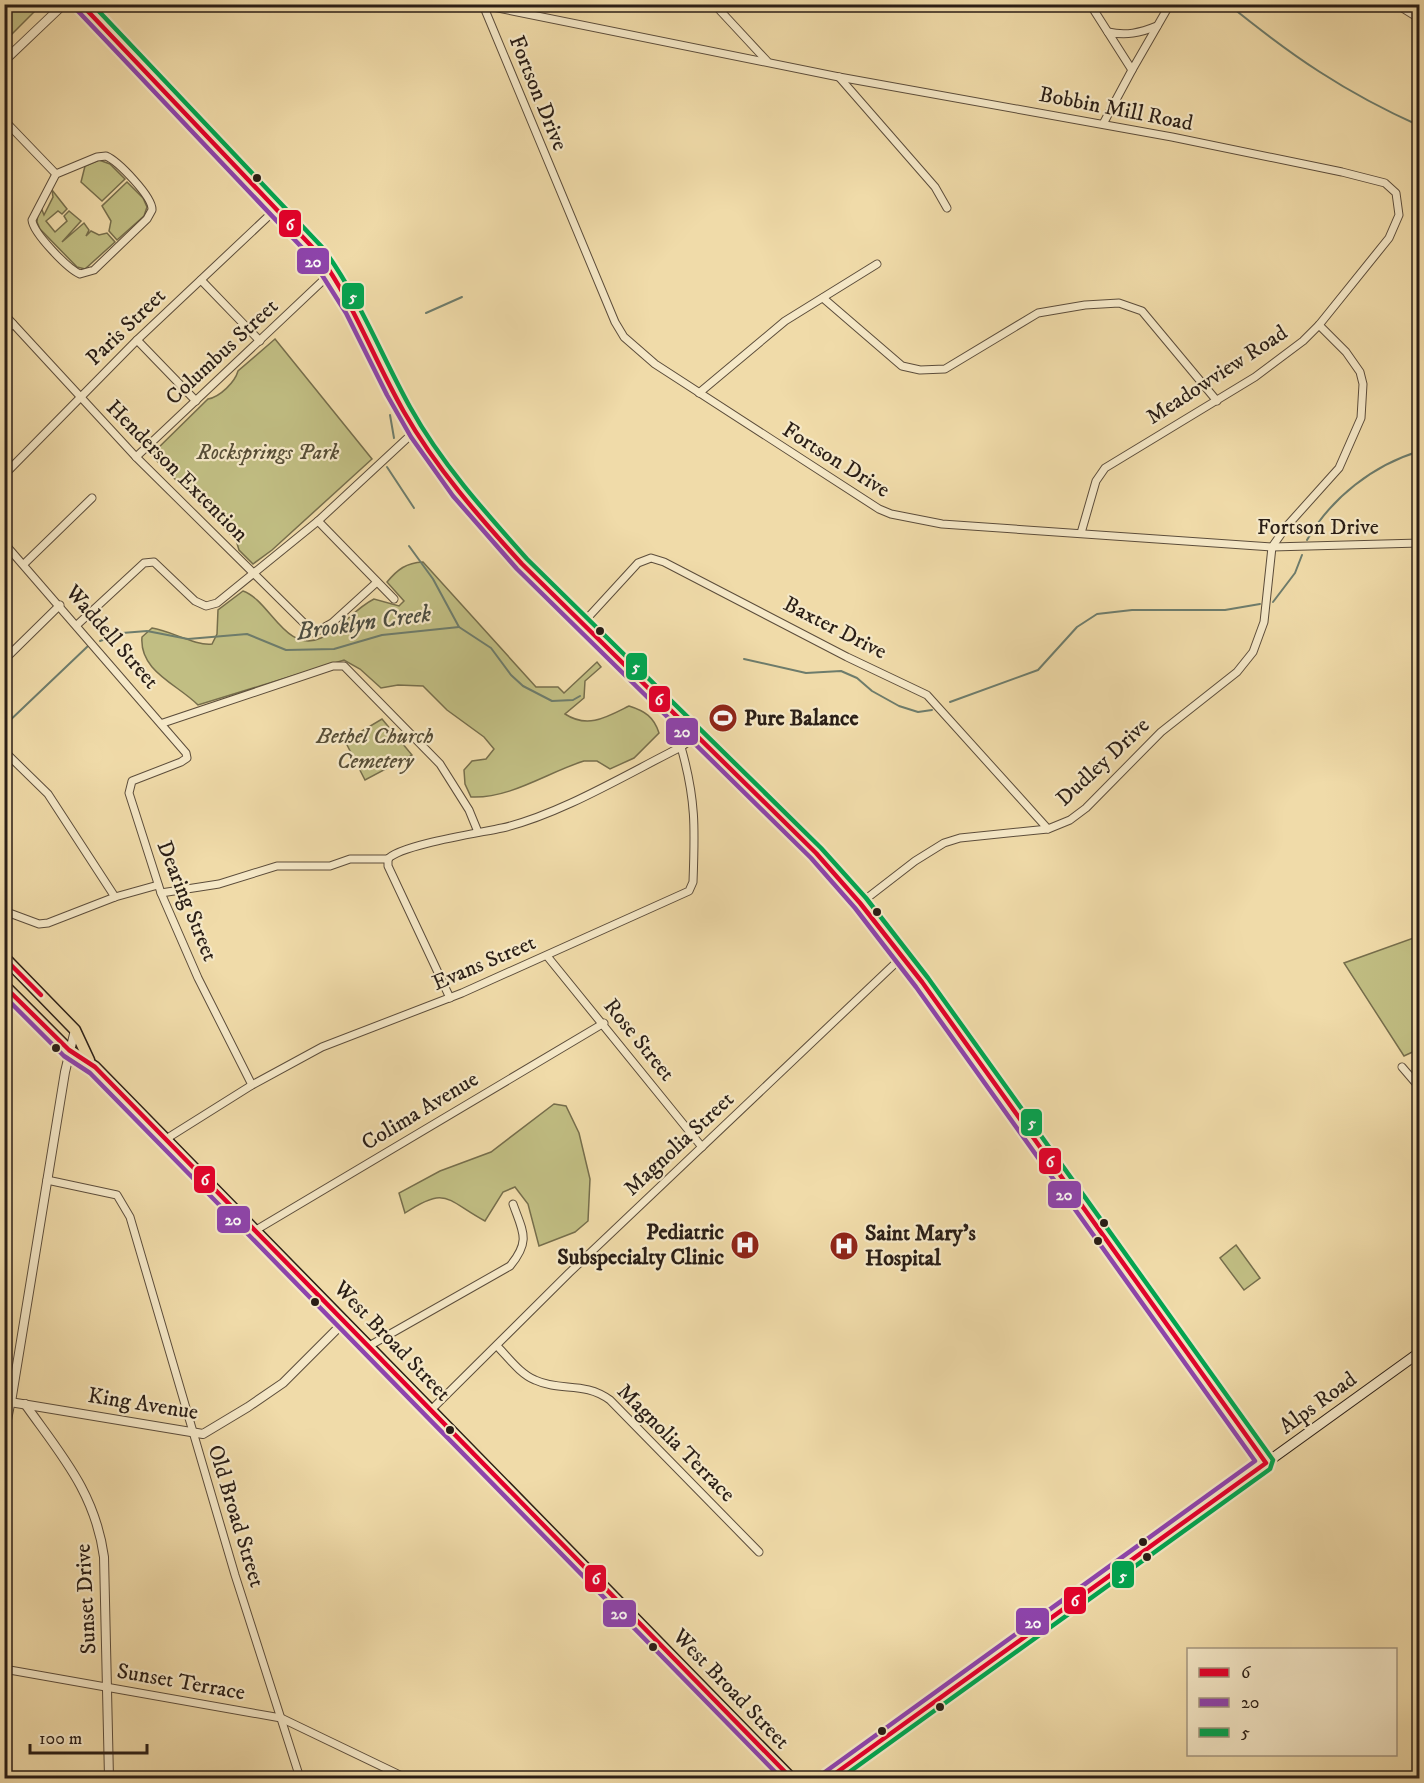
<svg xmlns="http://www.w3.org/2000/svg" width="1424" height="1783" font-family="'IM FELL DW Pica',serif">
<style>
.green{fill:#c1be83;stroke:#766e4c;stroke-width:1.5}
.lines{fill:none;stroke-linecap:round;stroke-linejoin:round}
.stream{stroke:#6d7c6c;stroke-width:2}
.minor-casing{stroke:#5c4d3b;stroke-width:9}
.tertiary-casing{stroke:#5c4d3b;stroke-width:10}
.secondary-casing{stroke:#2a1e16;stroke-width:11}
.primary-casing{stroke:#2a1e16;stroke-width:13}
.minor{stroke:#f5e8c7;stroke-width:7}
.tertiary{stroke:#f5e8c7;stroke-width:8}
.secondary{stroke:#f5e8c7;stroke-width:9}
.primary{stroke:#f0dba9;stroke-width:10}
.bus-1-casing{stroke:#f5e8c7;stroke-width:9}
.bus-2-casing{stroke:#f5e8c7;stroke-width:9}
.bus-3-casing{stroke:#f5e8c7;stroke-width:9}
.bus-1{stroke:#e4002b;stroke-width:4.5}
.bus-2{stroke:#8e44ad;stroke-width:4.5}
.bus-3{stroke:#00a651;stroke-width:4.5}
.bus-dot{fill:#2a1e16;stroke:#f5e8c7;stroke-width:2}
.labels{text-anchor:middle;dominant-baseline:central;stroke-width:4.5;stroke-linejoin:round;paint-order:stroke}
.street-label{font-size:22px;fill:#2a1e16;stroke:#f5e8c7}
.park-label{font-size:22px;font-style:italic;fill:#574e37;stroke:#f5e8c7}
.poi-label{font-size:22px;font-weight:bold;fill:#2a1e16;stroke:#f5e8c7;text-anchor:start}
.water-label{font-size:24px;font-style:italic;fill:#4c4d41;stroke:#f5e8c7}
.line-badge{stroke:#f5e8c7;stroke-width:2}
.badge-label{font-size:16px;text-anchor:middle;font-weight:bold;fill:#fff}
</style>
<rect width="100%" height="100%" fill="#f0dba9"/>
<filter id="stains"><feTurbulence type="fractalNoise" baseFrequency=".00333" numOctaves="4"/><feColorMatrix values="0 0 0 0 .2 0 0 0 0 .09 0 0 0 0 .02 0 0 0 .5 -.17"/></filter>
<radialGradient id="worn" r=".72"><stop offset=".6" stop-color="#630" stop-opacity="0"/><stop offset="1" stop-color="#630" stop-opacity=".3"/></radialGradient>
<g class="green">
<polygon points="5,4 41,5 5,41 4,5"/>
<polygon points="99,160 110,164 125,179 102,201 81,182 85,166"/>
<polygon points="127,182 143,198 147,207 144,216 117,240 109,231 111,221 102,206"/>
<polygon points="52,190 67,209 62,214 58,211 46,221 55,232 67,221 64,216 69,211 81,221 62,242 84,223 89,230 86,236 91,231 99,235 107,233 115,242 85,269 77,267 40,229 37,222 38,213 42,210 44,215 53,197"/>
<path d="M275 339 372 459 272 550 253 564 239 550 236 540 151 455 208 399C220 397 235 382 238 371Z"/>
<path d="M423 562 536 687H558L564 693 597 662 601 667 585 681 584 698 565 714C588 729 607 717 629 706 645 711 654 717 659 733L634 758 610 769 597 761H584C548 772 510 799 471 797L465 784 464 770 472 761 486 759 494 749 484 737 447 710 423 686 398 685 381 688 360 669 344 660 198 705C177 684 139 671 142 637L152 628C172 631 195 646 212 644L217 634 218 610 243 591C270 600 285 654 321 638 341 629 354 609 374 599L399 606 404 601 387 582C398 569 406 563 423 562Z"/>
<polygon points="382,719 412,755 365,780 345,741"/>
<polygon points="1419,936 1419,1049 1404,1056 1344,963"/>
<path d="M554 1104 566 1106 579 1133 590 1179 588 1221 575 1232 539 1246 528 1204 515 1187 503 1192 485 1221C446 1200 447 1185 405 1213L399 1193 440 1171 491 1152Z"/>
<polygon points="1236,1245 1260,1278 1244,1290 1220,1258"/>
</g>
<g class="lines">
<g class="stream">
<path d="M1228 4C1292 56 1344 92 1420 126"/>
<polyline points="426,313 462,297"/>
<polyline points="390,415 394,438"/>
<polyline points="387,467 414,508"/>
<path d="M1307 540C1331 498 1373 465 1420 451"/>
<polyline points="409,546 433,579 459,627 491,648 511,675 523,686 552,701 573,700 580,696"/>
<polyline points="1273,602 1295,573 1302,555"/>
<polyline points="100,641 122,633 147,631 188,639 247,634 286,650 334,649 382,635 459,627"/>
<polyline points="744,659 806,673 841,671 857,678 872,691 899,706 918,712 932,710"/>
<polyline points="950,702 1038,670 1077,627 1097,614 1132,610 1225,610 1260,604"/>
<polyline points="4,726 88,646"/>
</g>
<g class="minor-casing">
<g id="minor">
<polyline points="478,4 839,77 1172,137 1342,172 1385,183 1396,193 1399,215 1389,238 1319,325 1303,341 1255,377 1105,468 1096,481 1081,533"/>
<polyline points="714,4 767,61"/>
<polyline points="1090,4 1132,70 1103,124"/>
<polyline points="1396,4 1420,19"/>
<polyline points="483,5 615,322 624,337 655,364 879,509 891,514 942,524 1272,547 1420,543"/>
<path d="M1108 32C1126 36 1140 33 1157 26"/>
<polyline points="1132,70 1170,4"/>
<polyline points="839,77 935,187 947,208"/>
<polyline points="4,120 56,174"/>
<path d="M106 156C118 161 153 197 152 210L147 219 94 270 80 274C68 269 33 233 32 220L56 174 97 157Z"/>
<polyline points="201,280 260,341"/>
<polyline points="823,298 902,366 920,370 945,369 1038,313 1085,305 1119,303 1142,311 1217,401"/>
<polyline points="4,314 136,457 314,633 332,623 377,582"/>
<polyline points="4,332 13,324"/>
<polyline points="137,340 196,401"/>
<polyline points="699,393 785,321 877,264"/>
<polyline points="136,457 333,271"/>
<polyline points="4,475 137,340 276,209"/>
<polyline points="318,521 394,599"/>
<polyline points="4,543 186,753 187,758 181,762 132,781 129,793 161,893 198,978 252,1085"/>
<polyline points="24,564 92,498"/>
<polyline points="78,624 144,563 154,562 195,601 206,606 217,603 318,521 415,431"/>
<polyline points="582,624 638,563 651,558 664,562 847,657 927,695 1048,829"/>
<polyline points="4,660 60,605"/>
<polyline points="163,723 333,666 344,666 440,764 469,810 478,832"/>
<polyline points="4,751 48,794 115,897"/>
<path d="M388 859C400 845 479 833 502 828 559 815 627 774 681 747L696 736"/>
<polyline points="388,859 388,866 450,998"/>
<polyline points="161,893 219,884 277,866 330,866 350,859 388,859"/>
<polyline points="862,902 915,861 944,843 960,838 1048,829 1070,820 1086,808 1161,732 1237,672 1253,652 1264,622 1272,547 1286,527 1339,468 1361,418 1363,384 1360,372 1346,352 1319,325"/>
<polyline points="4,911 39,924 48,923 115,897 158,885"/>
<polyline points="547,956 702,1147"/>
<polyline points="1402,1067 1420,1088"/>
<path d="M166 1139 252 1085 322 1047 462 993 689 891 693 882C695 829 696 799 681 747"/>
<polyline points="47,1180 117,1195 130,1217 235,1575 300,1778"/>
<polyline points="256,1230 604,1023"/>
<path d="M369 1346 510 1266C531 1241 523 1232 513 1204"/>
<path d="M497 1346C508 1357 520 1374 535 1380 561 1392 584 1381 610 1400L759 1552"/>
<polyline points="431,1410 569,1273 903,956"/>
<polyline points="4,1438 11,1402"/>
<polyline points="4,1669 281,1718 406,1778"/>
</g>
</g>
<g class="tertiary-casing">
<g id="tertiary">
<polyline points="4,61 64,4"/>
<polyline points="4,1401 203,1434 248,1407 283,1383 345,1321"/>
<polyline points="11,1402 65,1072 75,1030"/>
<path d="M25 1404C61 1455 95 1492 104 1557L109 1778"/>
</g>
</g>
<g class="secondary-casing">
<g id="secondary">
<path d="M81 4 316 251C355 300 374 358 404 412 437 468 478 516 522 564L816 853C878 918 928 991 981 1064 1077 1197 1167 1333 1266 1463"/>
<polyline points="829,1778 1420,1352"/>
</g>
</g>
<g class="primary-casing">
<g id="primary">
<polyline points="4,957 75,1030 89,1060"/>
<polyline points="4,985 69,1050 95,1067 791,1778"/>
</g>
</g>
<use href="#minor" class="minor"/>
<use href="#tertiary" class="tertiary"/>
<use href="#secondary" class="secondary"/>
<use href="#primary" class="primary"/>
<g class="bus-1-casing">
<g id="bus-1">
<path d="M81 4 316 251C353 301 373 358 404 412 436 468 479 517 522 564L816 853 860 903 922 982 1266 1463 829 1778"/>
<polyline points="4,958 41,995"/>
<polyline points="4,986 69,1050 95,1067 791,1778"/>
</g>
</g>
<g class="bus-2-casing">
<g id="bus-2">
<polyline points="76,9 310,256 346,313 387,395 411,437 453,496 517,569 811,858 855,908 916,987 1255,1461 825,1772"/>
<polyline points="4,996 64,1056 90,1073 781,1778"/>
</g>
</g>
<g class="bus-3-casing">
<path id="bus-3" d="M92 4 322 247C359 297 380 353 410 407 441 463 485 512 527 559L821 848 866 898 928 978 1273 1460 1270 1469 841 1778"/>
</g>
<use href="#bus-1" class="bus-1"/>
<use href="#bus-2" class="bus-2"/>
<use href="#bus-3" class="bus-3"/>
</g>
<defs>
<g id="stadium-disc" transform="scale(1.5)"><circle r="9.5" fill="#8f2418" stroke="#f5e8c7"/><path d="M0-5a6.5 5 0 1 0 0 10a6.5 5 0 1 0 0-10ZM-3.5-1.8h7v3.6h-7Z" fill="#fff"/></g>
<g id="hospital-disc" transform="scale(1.5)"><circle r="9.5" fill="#8f2418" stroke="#f5e8c7"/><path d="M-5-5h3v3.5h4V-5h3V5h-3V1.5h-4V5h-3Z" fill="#fff"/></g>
</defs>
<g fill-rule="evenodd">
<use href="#stadium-disc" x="723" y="718"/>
<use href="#hospital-disc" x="745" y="1245"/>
<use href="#hospital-disc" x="844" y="1246"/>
</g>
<g class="bus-dot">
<circle cx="257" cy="178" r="5"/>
<circle cx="600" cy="631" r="5"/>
<circle cx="877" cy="912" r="5"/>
<circle cx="56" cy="1048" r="5"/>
<circle cx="1104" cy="1223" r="5"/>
<circle cx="1098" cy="1241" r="5"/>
<circle cx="315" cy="1302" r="5"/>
<circle cx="450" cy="1430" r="5"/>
<circle cx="1143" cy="1542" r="5"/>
<circle cx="1147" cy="1557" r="5"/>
<circle cx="653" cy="1647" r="5"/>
<circle cx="940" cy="1707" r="5"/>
<circle cx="882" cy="1731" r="5"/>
</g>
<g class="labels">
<g class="street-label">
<text transform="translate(538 93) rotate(68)">Fortson Drive</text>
<text transform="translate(1116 109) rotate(11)">Bobbin Mill Road</text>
<text transform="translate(126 327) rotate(-44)">Paris Street</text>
<text transform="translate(222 352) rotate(-43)">Columbus Street</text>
<text transform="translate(1217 375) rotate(-33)">Meadowview Road</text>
<text transform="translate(836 460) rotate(32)">Fortson Drive</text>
<text transform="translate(177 471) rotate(45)">Henderson Extention</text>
<text x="1318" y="527">Fortson Drive</text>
<text transform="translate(835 628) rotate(27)">Baxter Drive</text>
<text transform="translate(112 637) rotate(49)">Waddell Street</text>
<text transform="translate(1103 762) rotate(-43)">Dudley Drive</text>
<text transform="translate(187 901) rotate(68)">Dearing Street</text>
<text transform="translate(484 963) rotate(-23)">Evans Street</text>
<text transform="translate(639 1040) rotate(51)">Rose Street</text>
<text transform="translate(420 1111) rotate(-31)">Colima Avenue</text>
<text transform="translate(679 1144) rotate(-43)">Magnolia Street</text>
<text transform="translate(392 1341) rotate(46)">West Broad Street</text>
<text transform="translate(1318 1403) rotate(-36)">Alps Road</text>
<text transform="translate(143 1404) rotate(9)">King Avenue</text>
<text transform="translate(676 1443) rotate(45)">Magnolia Terrace</text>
<text transform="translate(236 1516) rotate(73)">Old Broad Street</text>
<text transform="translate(86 1599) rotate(-93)">Sunset Drive</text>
<text transform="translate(181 1682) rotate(10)">Sunset Terrace</text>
<text transform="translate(731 1689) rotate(46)">West Broad Street</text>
</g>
<g class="park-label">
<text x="268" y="452">Rocksprings Park</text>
<text x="375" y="736">Bethel Church<tspan x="375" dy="25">Cemetery</tspan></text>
</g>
<g class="poi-label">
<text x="744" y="718">Pure Balance</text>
<text x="724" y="1232" text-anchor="end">Pediatric<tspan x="724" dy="25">Subspecialty Clinic</tspan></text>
<text x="865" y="1233">Saint Mary's<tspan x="865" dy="25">Hospital</tspan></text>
</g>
<g class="water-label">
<text transform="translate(364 623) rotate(-8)">Brooklyn Creek</text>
</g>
</g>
<g class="line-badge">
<rect x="278" y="209" width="24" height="29" rx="6" fill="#e4002b"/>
<rect x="296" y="247" width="34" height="28" rx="6" fill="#8e44ad"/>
<rect x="341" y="282" width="24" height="28" rx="6" fill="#00a651"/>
<rect x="625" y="652" width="23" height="29" rx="6" fill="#00a651"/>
<rect x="648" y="685" width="23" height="28" rx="6" fill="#e4002b"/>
<rect x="665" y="717" width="34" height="29" rx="6" fill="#8e44ad"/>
<rect x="1020" y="1108" width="23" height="29" rx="6" fill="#00a651"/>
<rect x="1038" y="1147" width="24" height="28" rx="6" fill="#e4002b"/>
<rect x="193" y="1165" width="23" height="29" rx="6" fill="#e4002b"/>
<rect x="1047" y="1180" width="35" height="29" rx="6" fill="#8e44ad"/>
<rect x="216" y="1205" width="35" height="29" rx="6" fill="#8e44ad"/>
<rect x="1111" y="1560" width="24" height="29" rx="6" fill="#00a651"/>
<rect x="584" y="1564" width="23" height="29" rx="6" fill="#e4002b"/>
<rect x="1063" y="1586" width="24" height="29" rx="6" fill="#e4002b"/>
<rect x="602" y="1599" width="35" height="29" rx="6" fill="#8e44ad"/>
<rect x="1015" y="1607" width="35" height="29" rx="6" fill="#8e44ad"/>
</g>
<g class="badge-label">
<text x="290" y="230">6</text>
<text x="313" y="267">20</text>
<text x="353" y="302">5</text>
<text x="636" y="672">5</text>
<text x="659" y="705">6</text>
<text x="682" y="737">20</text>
<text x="1032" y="1128">5</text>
<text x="1050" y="1167">6</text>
<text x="205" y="1185">6</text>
<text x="1064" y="1200">20</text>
<text x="233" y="1225">20</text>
<text x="1123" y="1581">5</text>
<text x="596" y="1584">6</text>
<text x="1075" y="1606">6</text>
<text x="619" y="1619">20</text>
<text x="1033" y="1628">20</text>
</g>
<rect width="1424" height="1783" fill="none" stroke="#f0dba9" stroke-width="24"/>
<rect x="6" y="6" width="1412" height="1771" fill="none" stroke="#2a1e16" stroke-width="3"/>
<rect x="12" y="12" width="1400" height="1759" fill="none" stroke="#2a1e16" stroke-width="1.5"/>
<rect x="1187" y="1648" width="210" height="108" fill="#f5e8c7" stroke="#a49780" stroke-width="1.5"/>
<rect x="1199" y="1668" width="30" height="9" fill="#e4002b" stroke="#a49780" stroke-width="1.5"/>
<text x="1241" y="1678" font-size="18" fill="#2a1e16">6</text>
<rect x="1199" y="1698" width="30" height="9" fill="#8e44ad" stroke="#a49780" stroke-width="1.5"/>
<text x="1241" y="1708" font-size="18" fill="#2a1e16">20</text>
<rect x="1199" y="1728" width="30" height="9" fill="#00a651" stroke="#a49780" stroke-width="1.5"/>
<text x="1241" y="1738" font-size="18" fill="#2a1e16">5</text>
<path d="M30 1744v9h117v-9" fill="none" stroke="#2a1e16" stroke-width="3"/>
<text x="39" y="1744" font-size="18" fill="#2a1e16" stroke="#f5e8c7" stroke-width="4.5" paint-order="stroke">100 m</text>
<rect width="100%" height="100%" filter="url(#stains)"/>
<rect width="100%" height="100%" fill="url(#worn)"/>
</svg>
